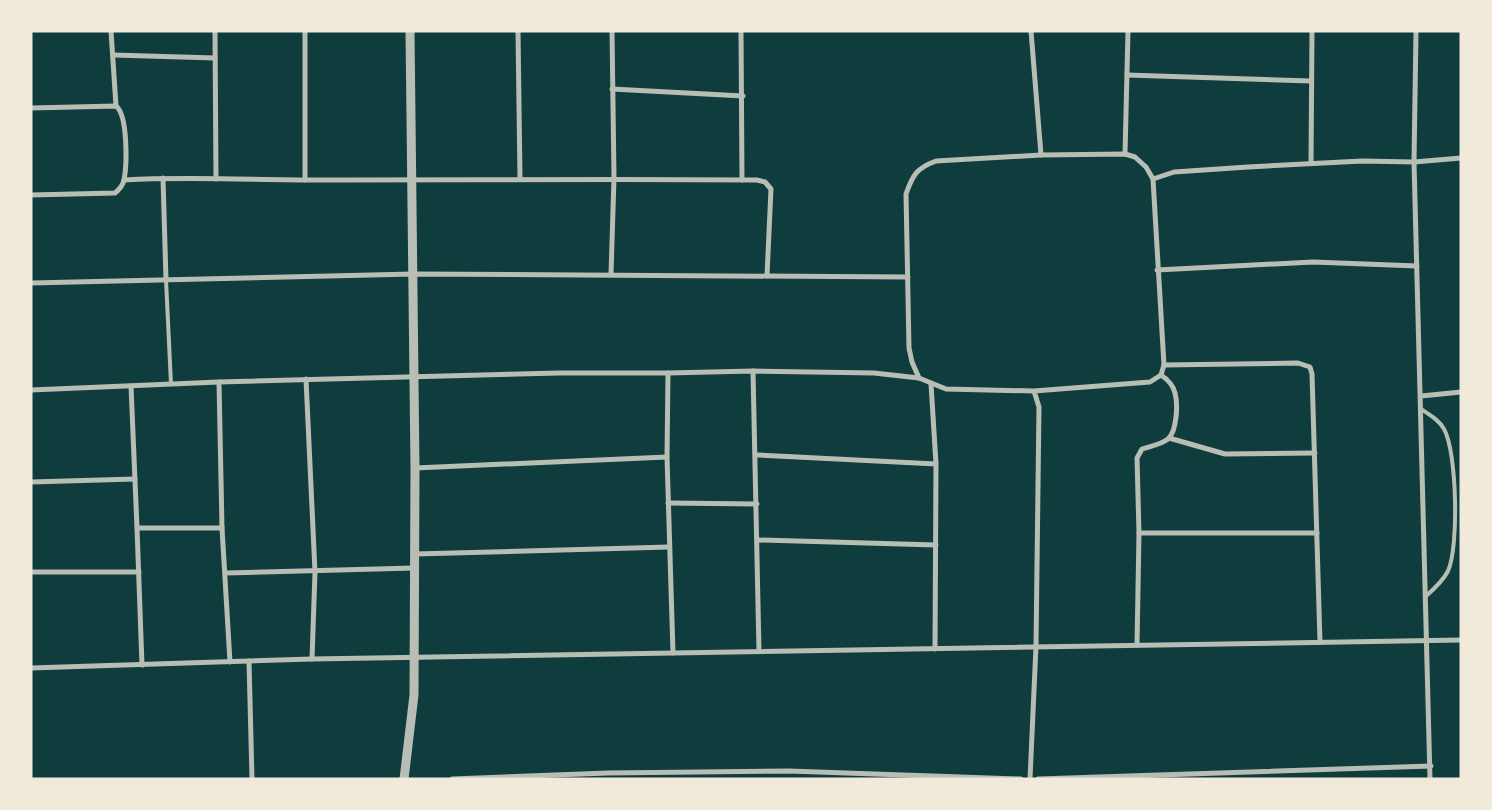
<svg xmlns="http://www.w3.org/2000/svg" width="1492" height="810" font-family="Literata,serif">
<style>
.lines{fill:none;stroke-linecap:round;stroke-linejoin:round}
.service{stroke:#b8beb3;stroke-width:4}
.minor{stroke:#b8beb3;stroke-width:5}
.tertiary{stroke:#b8beb3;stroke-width:9}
</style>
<rect width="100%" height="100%" fill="#0f3d3e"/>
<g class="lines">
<g class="service">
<polyline points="166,280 171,384"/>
<path d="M1421 409C1430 415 1439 420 1444 429 1457 452 1459 547 1448 571 1443 581 1433 590 1425 597"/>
</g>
<g class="minor">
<polyline points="111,31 116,106"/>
<polyline points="215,31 216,179"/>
<polyline points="518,31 520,179"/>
<polyline points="741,31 742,180"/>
<polyline points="1031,31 1041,155"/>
<polyline points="1416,31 1414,162 1430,779"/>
<polyline points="113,55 215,58"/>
<polyline points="1127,75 1311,81"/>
<polyline points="612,89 743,96"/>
<path d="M31 108 116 106C128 115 127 165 124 180 123 185 120 189 115 193L31 195"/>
<polyline points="1125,154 1128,31"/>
<polyline points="1311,163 1312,31"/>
<polyline points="163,178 166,280"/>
<polyline points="1153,179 1174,172 1248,167 1362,161 1414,162 1461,158"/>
<path d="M124 180C196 176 268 181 340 180 479 180 618 179 757 180L765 182 771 189 767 276"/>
<polyline points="305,180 305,31"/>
<polyline points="1157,270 1313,262 1417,266"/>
<polyline points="611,274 614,178 612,31"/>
<polyline points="31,283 413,274 908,277"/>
<polyline points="1164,365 1298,363 1310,367 1312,374 1320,642"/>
<polyline points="753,371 759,651"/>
<polyline points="668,373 667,457 673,653"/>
<polyline points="306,379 315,572 312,659"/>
<polyline points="931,384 936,464 935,649"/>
<polyline points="131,386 137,528"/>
<polyline points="31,390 219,382"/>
<polyline points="1421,396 1461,392"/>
<polyline points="1169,438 1225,454 1315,453"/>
<polyline points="757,455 936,464"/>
<polyline points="415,468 667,457"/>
<polyline points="31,482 135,479"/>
<polyline points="668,503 757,504"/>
<polyline points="1139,533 1317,533"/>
<polyline points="758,540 936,545"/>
<polyline points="415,554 669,547"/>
<polyline points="31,572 139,572"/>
<polyline points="226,573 414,568"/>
<path d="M1137 645 1139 533 1137 458 1142 449C1151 446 1160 445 1168 439 1177 431 1178 404 1175 393 1173 384 1167 379 1161 375"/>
<polyline points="249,661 252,779"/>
<polyline points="230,662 222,528 219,382 559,373 668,373 753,371 874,373 919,378"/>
<polyline points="142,665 137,528 222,528"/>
<polyline points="31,668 312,659 1461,640"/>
<polyline points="452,779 608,773 789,771 1021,779"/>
<path d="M1030 779 1036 646 1039 407 1034 391 946 389 919 378 912 362 909 348 906 194C913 174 917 168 936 161L1041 155 1125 154 1135 157 1146 167 1153 179 1164 365 1161 375 1150 382 1034 391"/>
<polyline points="1038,779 1431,766"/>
</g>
<polyline class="tertiary" points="404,779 414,695 415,468 410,31"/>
</g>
<rect width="1492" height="810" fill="none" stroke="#f1e9da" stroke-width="65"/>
</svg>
